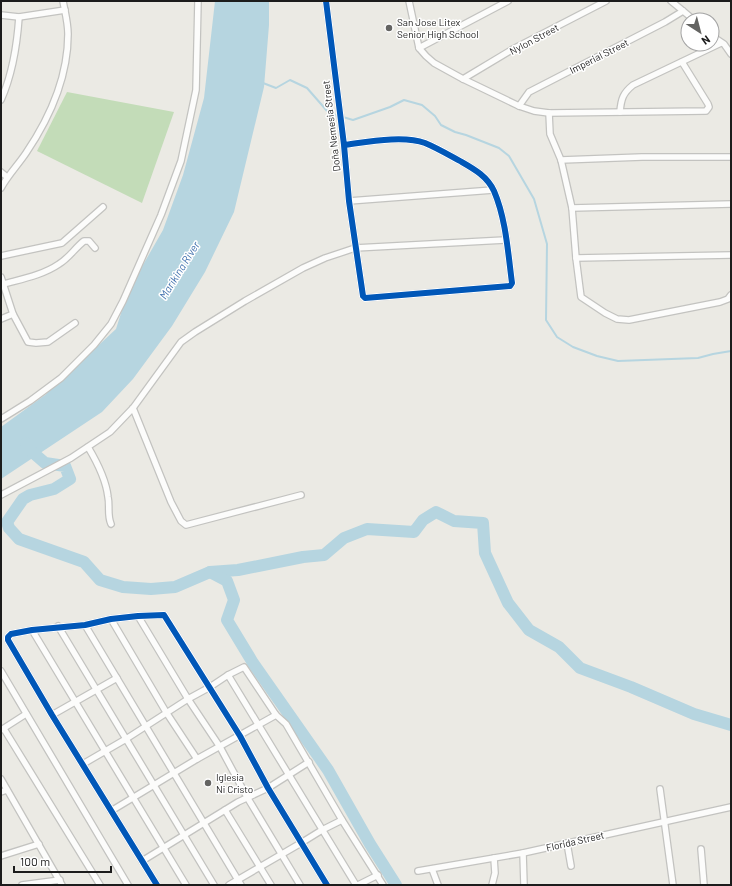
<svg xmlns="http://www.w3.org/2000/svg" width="732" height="886" font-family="Barlow,sans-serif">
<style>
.forest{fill:#c3dcb8}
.water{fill:#b6d5e0}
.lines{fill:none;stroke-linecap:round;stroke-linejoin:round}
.stream{stroke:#b6d5e0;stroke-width:2}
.river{stroke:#b6d5e0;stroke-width:12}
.minor-casing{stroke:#c3c3c0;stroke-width:8}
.minor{stroke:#fcfcfb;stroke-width:5.5}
.cycleway-casing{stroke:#fff;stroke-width:8}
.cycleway{stroke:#0057b8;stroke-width:6}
.poi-dot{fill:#646462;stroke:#fff;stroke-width:1.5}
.labels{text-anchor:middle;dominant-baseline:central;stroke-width:3;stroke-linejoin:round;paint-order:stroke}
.poi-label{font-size:10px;fill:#1c1c1c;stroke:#fff;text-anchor:start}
.street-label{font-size:10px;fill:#1c1c1c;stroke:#fff}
.water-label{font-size:11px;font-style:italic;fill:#4574af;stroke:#fff}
</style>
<rect width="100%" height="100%" fill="#ebeae4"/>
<polygon class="forest" points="67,92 174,112 142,203 37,151"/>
<polygon class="water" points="215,1 269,1 269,25 264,87 234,212 205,272 172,326 133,379 102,412 1,479 1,427 45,395 116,329 128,291 163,230 183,175 204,98"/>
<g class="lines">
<g class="stream">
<polyline points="263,83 276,88 290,80 307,88 328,112 338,116"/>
<polyline points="343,117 353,120 390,107 404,100 422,105 435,116 441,125 455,132 466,135 499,148 509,156 534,199 547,244 546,320 557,337 573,347 597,356 618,361 698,358 713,354 731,351"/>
</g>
<g class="river">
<polyline points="26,443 30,450 45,463 65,466 70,479 54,489 30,495 23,499 7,522 9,528 19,539 84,562 100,580 123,587 151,589 175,587 210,572 238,570 303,557 324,555 344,538 367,529 414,532 423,520 436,512 454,521 483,523 485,553 508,603 529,630 559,647 580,668 631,687 694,714 731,725"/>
<polyline points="210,572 227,581 234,600 227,620 253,663 328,770 370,844 396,885"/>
</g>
<g class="minor-casing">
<g id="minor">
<path d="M326 1 344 145 349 201 363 296 365 298 510 286 512 283C508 253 506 219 494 191 487 176 474 169 460 161 449 155 437 148 425 143 403 135 367 142 344 145"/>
<polyline points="409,1 419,48 426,56 434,63 463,79 519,106 534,111 549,113 706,111 709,107 708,104 682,62"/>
<polyline points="671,1 694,20"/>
<polyline points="1,15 19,17 65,10"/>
<polyline points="712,36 724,44 731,54"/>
<polyline points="419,48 508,1"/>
<polyline points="463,79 513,49 606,1"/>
<path d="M1 100C13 73 17 46 19 17"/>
<polyline points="519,106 529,92 665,22 683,11"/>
<path d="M620 112C621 99 623 93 633 85L721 43"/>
<polyline points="549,113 550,134 561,160 572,208 576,258 581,297 605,313 617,319 629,320 720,302 728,299 731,295"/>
<polyline points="561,160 642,157 731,157"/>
<polyline points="1,172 7,177"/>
<path d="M1 188C8 175 18 165 26 153 49 119 68 77 68 34 68 23 65 12 63 1"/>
<polyline points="349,201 493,190"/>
<polyline points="572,208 731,204"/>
<polyline points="1,256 62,243 103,207"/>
<polyline points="576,258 731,255"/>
<polyline points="1,277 13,314 28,342 36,343 48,342 75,323"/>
<path d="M4 284C22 279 43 275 59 264 69 258 75 248 84 241H89L95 248"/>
<polyline points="1,319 13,314"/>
<polyline points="133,408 171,502 181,521 186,525 301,495"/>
<polyline points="1,419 30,401 61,378 94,345 111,324 123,301 161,215 181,161 196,90 198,1"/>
<path d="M88 447C97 462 106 479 108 497 110 506 107 515 111 524"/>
<polyline points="1,495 71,458 110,432 133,408 181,342 195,332 245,301 303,268 325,258 355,248 505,240"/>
<polyline points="138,616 188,699 220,747 247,797 300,885"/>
<polyline points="111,619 166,712 197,759"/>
<polyline points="85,625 241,885"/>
<polyline points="58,626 214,885"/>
<polyline points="32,630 186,885"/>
<polyline points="1,671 128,885"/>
<polyline points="228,675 356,885"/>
<polyline points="52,715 117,678"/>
<polyline points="4,729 100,885"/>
<polyline points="1,730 26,714"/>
<polyline points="83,764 126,739 188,699 210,687 228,675 244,667 276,715 286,724 342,820 383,885"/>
<polyline points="1,779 62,885"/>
<polyline points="660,789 673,885"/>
<polyline points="1,792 7,790"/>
<polyline points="225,810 271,885"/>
<polyline points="111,811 197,759 276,715"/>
<polyline points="567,843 571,866"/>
<polyline points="701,849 704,885"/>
<polyline points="523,853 524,885"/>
<polyline points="1,856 39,844"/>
<polyline points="142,861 238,802 268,788 309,762"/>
<polyline points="432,869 438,885"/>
<polyline points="418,871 523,853 731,807"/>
<polyline points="22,885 60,880"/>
<polyline points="157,885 52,715 8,640 8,637 11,634 32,630 85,625 111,619 138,616 164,615 240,736 268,788 327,885"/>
<polyline points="229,885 301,843 322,830 342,820"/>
<polyline points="358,885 378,875"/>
<polyline points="492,885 495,873 494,858"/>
</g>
</g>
<use href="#minor" class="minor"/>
<g class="cycleway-casing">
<g id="cycleway">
<path d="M326 1 344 145 349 201 363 296 365 298 510 286 512 283C508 253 506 219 494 191 487 176 474 169 460 161 449 155 437 148 425 143 403 135 367 142 344 145"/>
<polyline points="157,885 52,715 8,640 8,637 11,634 32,630 85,625 111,619 138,616 164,615 240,736 268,788 327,885"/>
</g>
</g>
<use href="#cycleway" class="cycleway"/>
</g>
<g class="poi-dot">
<circle cx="389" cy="28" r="4"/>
<circle cx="208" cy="783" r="4"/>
</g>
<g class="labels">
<g class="poi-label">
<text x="397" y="22">San Jose Litex<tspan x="397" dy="12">Senior High School</tspan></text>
<text x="216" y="777">Iglesia<tspan x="216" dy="12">Ni Cristo</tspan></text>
</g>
<g class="street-label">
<text transform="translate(534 39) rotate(-28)">Nylon Street</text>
<text transform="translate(599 56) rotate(-27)">Imperial Street</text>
<text transform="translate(331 126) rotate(-97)">Doña Nemesia Street</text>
<text transform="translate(575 841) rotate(-13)">Florida Street</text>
</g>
<g class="water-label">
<text transform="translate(179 270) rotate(-58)">Marikina River</text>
</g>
</g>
<rect width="732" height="886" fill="none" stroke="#1c1c1c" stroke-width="4"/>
<g transform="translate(700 32) rotate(144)"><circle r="19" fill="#ffffff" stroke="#a4a4a4"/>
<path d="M0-3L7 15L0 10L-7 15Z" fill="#646462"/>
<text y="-6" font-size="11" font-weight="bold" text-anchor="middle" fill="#1c1c1c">N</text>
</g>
<path d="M14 866v6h97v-6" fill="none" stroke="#1c1c1c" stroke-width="2"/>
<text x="20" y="866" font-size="12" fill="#1c1c1c" stroke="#ffffff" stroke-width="3" paint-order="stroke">100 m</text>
</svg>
